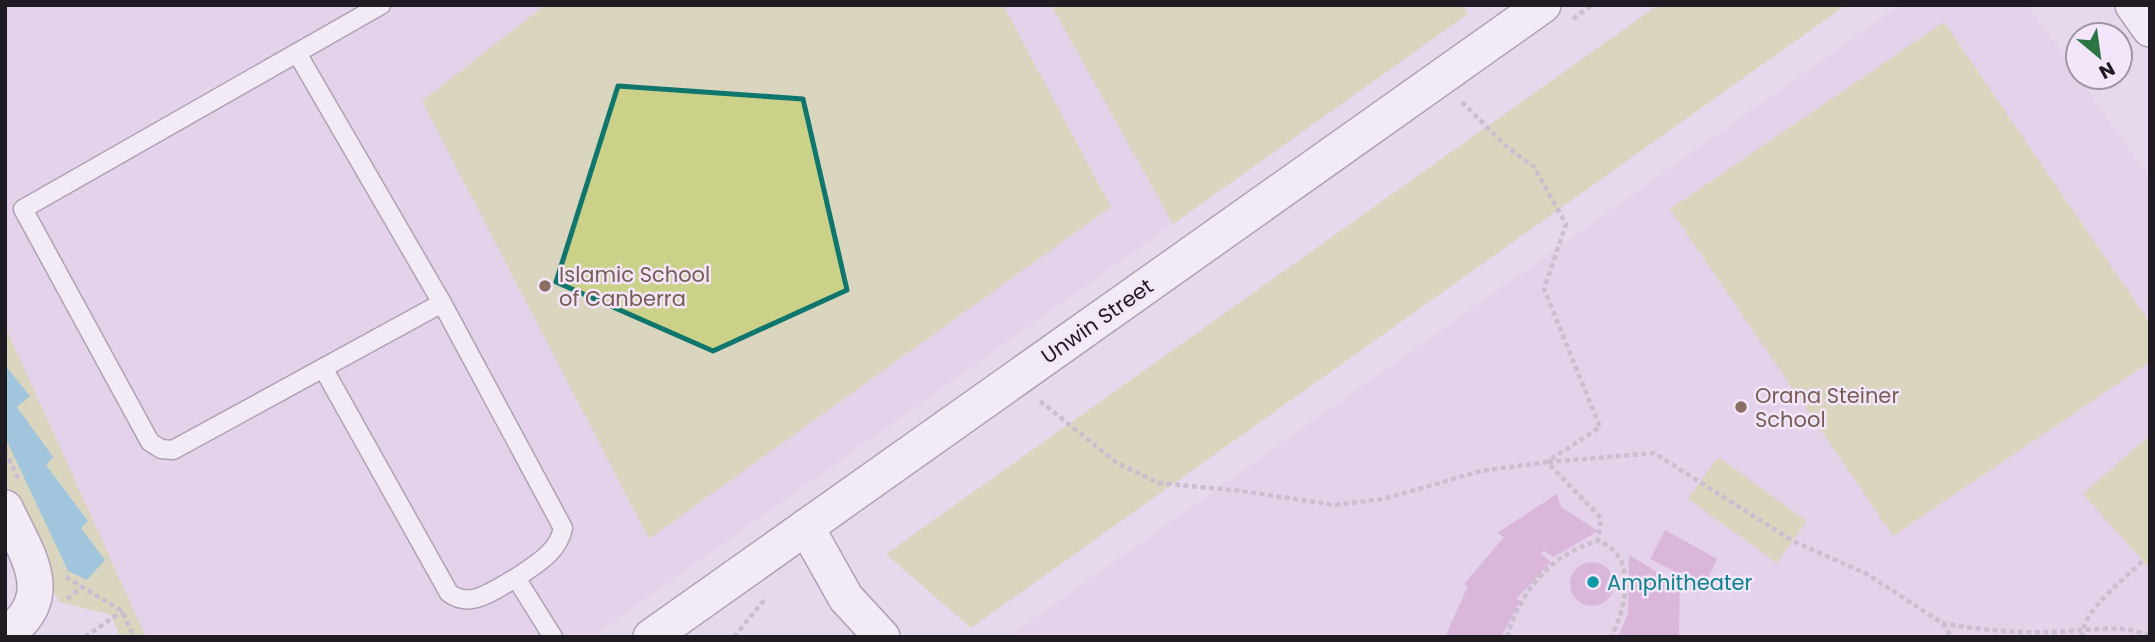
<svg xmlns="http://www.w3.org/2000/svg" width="2155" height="642" font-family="Poppins,sans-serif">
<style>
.built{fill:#ddcbe4}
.green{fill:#cbd188}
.water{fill:#4aaec7}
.building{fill:#c98fc4}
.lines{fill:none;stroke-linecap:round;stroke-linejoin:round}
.lane-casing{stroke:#6b5f70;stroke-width:21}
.street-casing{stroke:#6b5f70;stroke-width:38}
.path{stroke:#a89dac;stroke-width:4.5;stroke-dasharray:5 3.5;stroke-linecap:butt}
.lane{stroke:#fff;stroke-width:18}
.street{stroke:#fff;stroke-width:35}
.marked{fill:none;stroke:#0f766e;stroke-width:5;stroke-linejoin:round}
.education-dot{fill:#8d6e63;stroke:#f4e6fa;stroke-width:2.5}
.culture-dot{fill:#0f9aa8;stroke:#f4e6fa;stroke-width:2.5}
.labels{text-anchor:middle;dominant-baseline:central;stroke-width:5;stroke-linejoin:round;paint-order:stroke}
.education-label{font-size:21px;fill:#785e54;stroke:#f4e6fa;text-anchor:start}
.street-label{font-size:21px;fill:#201b22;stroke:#f4e6fa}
.culture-label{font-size:21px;fill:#0d838f;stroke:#f4e6fa;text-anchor:start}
</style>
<rect width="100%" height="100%" fill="#e7d9ed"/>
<g class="built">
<polygon points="5,5 1051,5 1173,224 592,637 146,637 5,326"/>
<polygon points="1900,5 2028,5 2150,178 2150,637 1008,637"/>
</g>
<g class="green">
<polygon points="545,5 1003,5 1111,207 649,539 422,101"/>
<polygon points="1051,5 1463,5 1468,14 1173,224"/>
<polygon points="1658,5 1846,5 971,628 886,554"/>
<polygon points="1944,22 2150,323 2150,362 1893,536 1670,209"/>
<polygon points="5,326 146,637 120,637 111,615 59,602 5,480"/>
<polygon points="2150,435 2150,569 2083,494"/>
<polygon points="1718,457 1807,521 1777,563 1688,499"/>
</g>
<polygon class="water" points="5,365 30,396 17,407 53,457 46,465 88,521 81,528 105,560 87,580 68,571 5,437"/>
<g class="building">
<polygon points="1557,494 1561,507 1598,531 1554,557 1544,551 1540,553 1551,562 1516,599 1520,601 1501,637 1445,637 1468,586 1464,584 1504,537 1497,533"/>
<polygon points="1665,530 1717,559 1704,586 1650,559"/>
<polygon points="1629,555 1667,578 1680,575 1679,637 1618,637 1628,614"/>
<circle cx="1592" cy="584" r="22"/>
</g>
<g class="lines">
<g class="lane-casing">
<g id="lane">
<path d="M381 5 23 209 150 442 161 449 173 450 442 303 563 528C558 553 536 564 516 578L553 637"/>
<polyline points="297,53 442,303"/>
<path d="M323 368 449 593C471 610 495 589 516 578"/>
</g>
</g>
<g class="street-casing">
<g id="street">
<polyline points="2133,5 2150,29"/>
<path d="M5 508C27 555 60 597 5 635"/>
<polyline points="806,527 846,598 882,637"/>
<polyline points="651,637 1543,5"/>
</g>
</g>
<g class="path">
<polyline points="1573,19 1592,5"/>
<polyline points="1462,102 1507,147 1534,167 1566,224 1544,289 1600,427 1547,462"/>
<path d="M1040 401 1117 463 1159 483 1242 491 1334 505 1383 499 1481 471 1547 462 1601 518 1598 541C1638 555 1627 607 1611 637"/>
<polyline points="5,451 18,478"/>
<polyline points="1548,462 1654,453 1793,541 1867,574 1942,623 1952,637"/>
<polyline points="66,577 122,611 134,637"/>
<polyline points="67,599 82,587"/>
<path d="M1942 623C1979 630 2015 633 2052 632 2083 632 2120 622 2150 636"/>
<polyline points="85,637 122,611"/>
<polyline points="734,637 765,599"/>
<path d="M1507 637C1521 590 1551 554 1598 541"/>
<path d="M2082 637C2082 611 2124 579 2143 561"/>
</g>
<use href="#lane" class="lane"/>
<use href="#street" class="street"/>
</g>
<path d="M0 0H2155V642H0ZM618 86 803 99 847 290 713 351 556 282Z" fill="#e7d9ed" fill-opacity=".55" fill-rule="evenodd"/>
<path class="marked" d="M618 86 803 99 847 290 713 351 556 282Z"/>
<g class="education-dot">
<circle cx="545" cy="286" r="7"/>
<circle cx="1741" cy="407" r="7"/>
</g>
<circle class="culture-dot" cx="1593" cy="582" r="7"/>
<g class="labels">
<g class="education-label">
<text x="559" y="274">Islamic School<tspan x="559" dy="24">of Canberra</tspan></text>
<text x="1755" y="395">Orana Steiner<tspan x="1755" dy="24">School</tspan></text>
</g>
<g class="street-label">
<text transform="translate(1097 321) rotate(-35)">Unwin Street</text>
</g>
<g class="culture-label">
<text x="1607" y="582">Amphitheater</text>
</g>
</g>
<rect width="2155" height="642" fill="none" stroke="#201b22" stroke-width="14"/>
<g transform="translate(2099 56) rotate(151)"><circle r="33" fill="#f4e6fa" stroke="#9f95a4" stroke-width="2"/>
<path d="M0-5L12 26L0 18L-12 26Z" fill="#2b7543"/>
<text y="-10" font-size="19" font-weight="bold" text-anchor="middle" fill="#201b22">N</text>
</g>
</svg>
